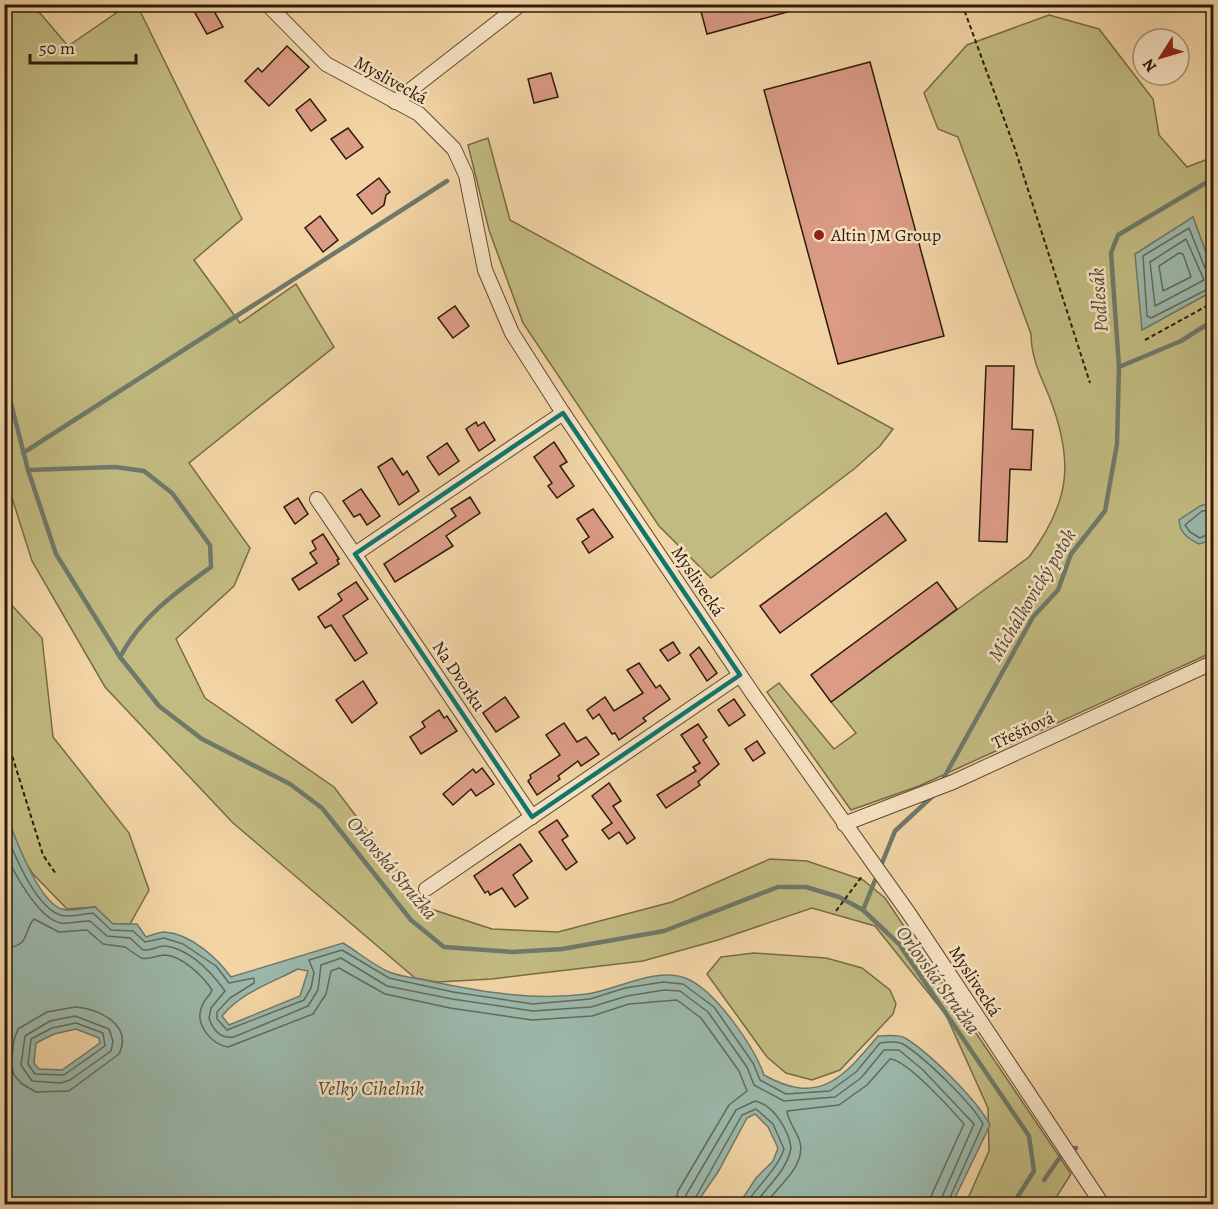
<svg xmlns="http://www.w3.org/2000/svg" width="1218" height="1209" font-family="Alegreya,serif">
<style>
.green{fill:#c2bb81;stroke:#776b46;stroke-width:1.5}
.water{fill:#9bb8ab;stroke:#6f796b;stroke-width:1.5;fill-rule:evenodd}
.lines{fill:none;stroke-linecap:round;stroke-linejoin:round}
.shore{stroke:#646a5a;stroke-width:1.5}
.stream{stroke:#6f796b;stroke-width:4.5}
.building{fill:#db9b85;stroke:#2c1b0a;stroke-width:1.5}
.minor-casing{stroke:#5e4931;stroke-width:16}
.path{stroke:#2c1b0a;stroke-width:2;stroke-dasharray:4.5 3;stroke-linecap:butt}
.minor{stroke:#f7e3c4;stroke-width:14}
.marked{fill:none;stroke:#0f766e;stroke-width:4.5;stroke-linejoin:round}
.poi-dot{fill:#8f2418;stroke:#f7e3c4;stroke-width:2}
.labels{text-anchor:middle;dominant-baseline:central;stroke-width:5;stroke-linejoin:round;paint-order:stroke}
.street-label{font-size:18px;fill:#2c1b0a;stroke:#f7e3c4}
.poi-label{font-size:18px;fill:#2c1b0a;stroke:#f7e3c4;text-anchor:start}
.water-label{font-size:20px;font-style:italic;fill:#4d4a3a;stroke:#f7e3c4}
</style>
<rect width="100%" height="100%" fill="#f2d4a5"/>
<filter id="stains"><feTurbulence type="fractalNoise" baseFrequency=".00333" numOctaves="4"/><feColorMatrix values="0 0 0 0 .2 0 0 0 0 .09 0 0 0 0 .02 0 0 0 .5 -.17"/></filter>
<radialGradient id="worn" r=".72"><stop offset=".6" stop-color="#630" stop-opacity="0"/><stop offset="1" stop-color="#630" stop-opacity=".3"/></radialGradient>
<g class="green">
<polygon points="4,5 33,5 68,46 128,5 137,5 242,219 194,260 240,323 296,284 334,347 189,463 250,548 234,586 176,639 205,698 334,787 425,907 492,929 558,932 672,902 770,859 807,861 863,880 885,898 1071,1174 1052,1204 959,1204 969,1196 989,1151 988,1108 946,1015 875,926 812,908 718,940 643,961 492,979 437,982 415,978 233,823 105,687 32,561 5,476"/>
<path d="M1049 15 1099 29 1153 99 1159 135 1187 167 1213 157V272L1193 217 1143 329 1213 291V506L1210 503 1208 542 1213 534V652L919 786 851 810 767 692 779 683 834 749 856 733 831 702 1029 557C1071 501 1074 460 1049 396 1040 375 1031 357 1031 334L958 137 938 129 924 93 967 45Z"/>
<polygon points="488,138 510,220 893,429 880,446 854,469 711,578 659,526 523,323 489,230 468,145"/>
<polygon points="5,598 42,638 53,737 129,833 149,890 130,924 113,924 95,907 67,909 33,874 22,857 5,811"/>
<polygon points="754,953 826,958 862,968 890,990 896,1004 893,1014 840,1070 812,1080 786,1073 767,1057 707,974 721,957"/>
</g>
<g class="water">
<polygon points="1193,217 1213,272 1213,291 1142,330 1135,254"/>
<path d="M1210 503 1213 506C1214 522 1218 540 1199 544 1188 538 1180 534 1179 520L1200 506Z"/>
<path d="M5 811C13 833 39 903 62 909 71 912 85 908 95 907L113 924H137L146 937C152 935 159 932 165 932 191 934 217 958 231 977L343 943C358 952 373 965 389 972 401 977 417 978 429 981 482 992 534 1001 587 994 616 990 656 967 685 978 715 989 754 1047 764 1075 819 1106 843 1078 878 1036 886 1036 898 1034 905 1038 930 1053 977 1100 990 1125L952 1204H739L756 1178 773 1161 778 1148 768 1127 755 1114 747 1118 718 1172 696 1204H13L4 1187V927L9 925 4 916ZM298 969 308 971 300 996 229 1025 222 1016C242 992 271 983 298 969ZM76 1029 99 1038 100 1043 62 1070 39 1069 34 1063 36 1043 54 1034Z"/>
</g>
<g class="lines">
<g class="shore">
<polygon points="1186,239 1204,280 1155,306 1150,262"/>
<polygon points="1179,253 1183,254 1191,277 1163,291 1159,266"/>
<polyline points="1214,271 1205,268 1189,228 1143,256 1147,316 1151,318 1214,286"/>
<polyline points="1214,510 1202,511 1185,525 1190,532 1200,538 1214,531"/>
<path d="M4 828C13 852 35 906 60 915 69 918 83 914 93 913L111 930 133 931 145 942 164 938 183 944 216 966 229 983 254 978V983L230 998 217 1012V1019L227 1030 304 1000 311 988 314 973 309 960 342 950 389 978 453 992 533 1004 590 999 625 988 663 982 683 984 714 1007 753 1063 760 1080 786 1094 830 1091 856 1072 880 1043C887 1042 897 1041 903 1044 924 1057 972 1103 983 1124L947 1204"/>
<path d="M4 849C12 870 38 919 61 923 70 924 81 921 90 921L107 936 130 938 143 950C151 951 159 945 166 946 191 950 212 973 225 991L211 1008 209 1018C213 1030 221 1039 234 1037L308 1006 318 990 321 965 341 958 387 986 452 999 533 1011 591 1007 627 996 664 990 680 991 708 1012 747 1067 754 1085 784 1101 835 1097 861 1078 884 1050H899L923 1070 974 1124 939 1204"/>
<path d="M4 948C31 947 23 931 34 919L59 932 87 930 103 944 125 947 141 958C150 960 157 955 165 955 182 956 203 976 212 990 210 996 204 999 202 1006 194 1024 211 1044 228 1047L313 1014 326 994 331 971 339 968 385 994 450 1008 532 1020 592 1016 629 1004 677 1000 701 1018 739 1071 747 1091 729 1105 678 1191 675 1204"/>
<path d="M75 1007C100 1009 133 1025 119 1054L69 1091 36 1092 22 1084 14 1075 11 1064 14 1040 18 1029 47 1012Z"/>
<polygon points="75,1016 109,1029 113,1041 111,1051 70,1080 61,1083 32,1081 21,1065 25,1036 50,1021"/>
<polygon points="76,1023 103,1033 105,1046 64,1075 35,1074 28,1064 31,1039 52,1028"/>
<path d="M684 1204 686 1195 736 1110 755 1101C774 1105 789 1131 791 1148 787 1171 767 1186 755 1204"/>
<path d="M692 1204 742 1115 756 1109 773 1124 784 1149C777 1170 758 1185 746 1204"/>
<path d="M766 1204C777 1186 806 1167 800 1142 797 1131 788 1122 787 1111L839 1105 867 1085 890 1059C906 1059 952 1110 964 1124L932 1194 930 1204"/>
</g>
<g class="stream">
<polyline points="1119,367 1111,253 1118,235 1214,178"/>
<path d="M4 376 28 470 115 467 144 471 172 493 210 545 211 567C175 593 141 617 120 657L159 706 202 739 290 784 322 808 411 920 444 947 512 952 562 949 664 931 778 887H806L839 897 863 910 899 944 1029 1136 1034 1171 1013 1204"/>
<polyline points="23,453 447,181"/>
<polyline points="28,470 56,554 120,657"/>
<polyline points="941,783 1033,617 1058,590 1071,554 1105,511 1117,444 1119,367 1181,341 1214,320"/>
<polyline points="863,910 895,831 936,793"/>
<polyline points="1044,1180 1065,1150 1076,1148"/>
</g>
</g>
<g class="building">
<polygon points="190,4 210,4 223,27 207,34"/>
<polygon points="699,4 801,4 802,8 707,34"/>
<polygon points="287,46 309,67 269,106 245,81 258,68 262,72"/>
<polygon points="870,62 944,336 838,364 764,90"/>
<polygon points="551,73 558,97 534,103 528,79"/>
<polygon points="310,99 326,120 311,131 296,110"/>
<polygon points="348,128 363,147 346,159 331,139"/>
<polygon points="379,178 390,192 386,195 384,205 372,214 357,195"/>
<polygon points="320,216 338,240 323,252 305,228"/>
<polygon points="455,306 469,326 453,338 438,318"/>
<polygon points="986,366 1014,366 1012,429 1033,430 1031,470 1010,469 1007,542 979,541"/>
<polygon points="476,422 478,426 484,422 495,440 479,451 466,429"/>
<polygon points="554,442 567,462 560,466 574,486 557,498 548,486 552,483 534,457"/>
<polygon points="447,443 459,461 439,475 427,457"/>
<polygon points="392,458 403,475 407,471 419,491 399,505 378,467"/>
<polygon points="361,489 380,516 367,525 360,514 354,517 343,501"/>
<polygon points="470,497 480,513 446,536 453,546 395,582 384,564 456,516 451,509"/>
<polygon points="298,498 308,514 295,524 284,507"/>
<polygon points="593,509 613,537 589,553 582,542 589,537 577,519"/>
<polygon points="886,513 906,540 780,633 760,606"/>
<polygon points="323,534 339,559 337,560 339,564 299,590 292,579 317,563 310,553 316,549 312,541"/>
<polygon points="356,582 368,599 343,616 367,653 355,661 331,625 325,628 318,617 342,600 338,594"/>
<polygon points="937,582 957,609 831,702 811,675"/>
<polygon points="673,642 680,653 668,661 660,650"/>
<polygon points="699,647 717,673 707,681 690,655"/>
<polygon points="639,663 656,688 660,685 670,699 643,718 646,721 619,740 615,733 612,734 599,714 593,719 587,710 605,697 614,711 643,693 627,670"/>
<polygon points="363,681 377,703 352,723 336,700"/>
<polygon points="505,697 519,717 496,732 483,713"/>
<polygon points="734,699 745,715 729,726 718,710"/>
<polygon points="439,710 444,718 447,716 457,731 421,754 410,737 425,727 422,722"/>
<polygon points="564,723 577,742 586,737 599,754 581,766 578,761 558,776 560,779 537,795 528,781 531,778 530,775 560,755 546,735"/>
<polygon points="698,724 707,737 703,740 719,764 698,782 700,785 666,808 657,795 696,771 693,767 700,763 681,735"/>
<polygon points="757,741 765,753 753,761 745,749"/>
<polygon points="482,768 494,784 476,796 471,789 453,805 443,794 473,769 476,773"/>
<polygon points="609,783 621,801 613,806 635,838 627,844 619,832 609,839 602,830 612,823 592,796"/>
<polygon points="557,820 568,836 562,840 577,862 566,870 539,832"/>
<polygon points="520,844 532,861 513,875 528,898 515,907 502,888 490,895 488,891 485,893 474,876"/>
</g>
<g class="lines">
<g class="minor-casing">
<g id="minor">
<polyline points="267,4 326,64 419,114 454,149 466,175 485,270 512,333 563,413 753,694 910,915 1102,1204"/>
<polyline points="395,102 521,4"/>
<polyline points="317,499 532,817"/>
<polyline points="355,554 563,413"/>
<polyline points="844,824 953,782 1214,662"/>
<polyline points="426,889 740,675"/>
</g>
</g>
<g class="path">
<polyline points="962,4 1015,149 1090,383"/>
<polyline points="1145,340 1214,302"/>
<polyline points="4,638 9,657 6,736 43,855 56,874"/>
<polyline points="836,911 863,875"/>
<polyline points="1071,1204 1081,1198"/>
</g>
<use href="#minor" class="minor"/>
</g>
<path class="marked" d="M563 413 740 675 532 817 355 554Z"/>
<circle class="poi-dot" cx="819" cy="235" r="6"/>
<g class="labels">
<g class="street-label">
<text transform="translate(391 80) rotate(29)">Myslivecká</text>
<text transform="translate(698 581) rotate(56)">Myslivecká</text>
<text transform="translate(459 676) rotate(56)">Na Dvorku</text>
<text transform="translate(1023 730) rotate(-25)">Třešňová</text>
<text transform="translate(975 981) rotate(57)">Myslivecká</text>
</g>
<g class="poi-label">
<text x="831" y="235">Altin JM Group</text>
</g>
<g class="water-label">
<text transform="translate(1099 300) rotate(-94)">Podlesák</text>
<text transform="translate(1032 595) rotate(-59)">Michálkovický potok</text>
<text transform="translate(392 868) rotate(50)">Orlovská Stružka</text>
<text transform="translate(938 980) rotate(54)">Orlovská Stružka</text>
<text x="371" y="1088">Velký Cihelník</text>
</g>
</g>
<rect width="1218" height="1209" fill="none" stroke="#f2d4a5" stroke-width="24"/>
<rect x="6" y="6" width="1206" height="1197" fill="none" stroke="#2c1b0a" stroke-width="3"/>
<rect x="12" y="12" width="1194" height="1185" fill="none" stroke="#2c1b0a" stroke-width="1.5"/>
<g transform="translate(1161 57) rotate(233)"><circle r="28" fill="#f7e3c4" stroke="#a6937a" stroke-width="1.5"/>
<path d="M0-4.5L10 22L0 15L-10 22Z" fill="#8f2418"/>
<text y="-9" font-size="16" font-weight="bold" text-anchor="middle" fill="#2c1b0a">N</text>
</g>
<path d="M30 54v9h106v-9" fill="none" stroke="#2c1b0a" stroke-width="3"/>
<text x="39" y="54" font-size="18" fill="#2c1b0a" stroke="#f7e3c4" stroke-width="4.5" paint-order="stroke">50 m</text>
<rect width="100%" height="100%" filter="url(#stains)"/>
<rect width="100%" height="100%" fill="url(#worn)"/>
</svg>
